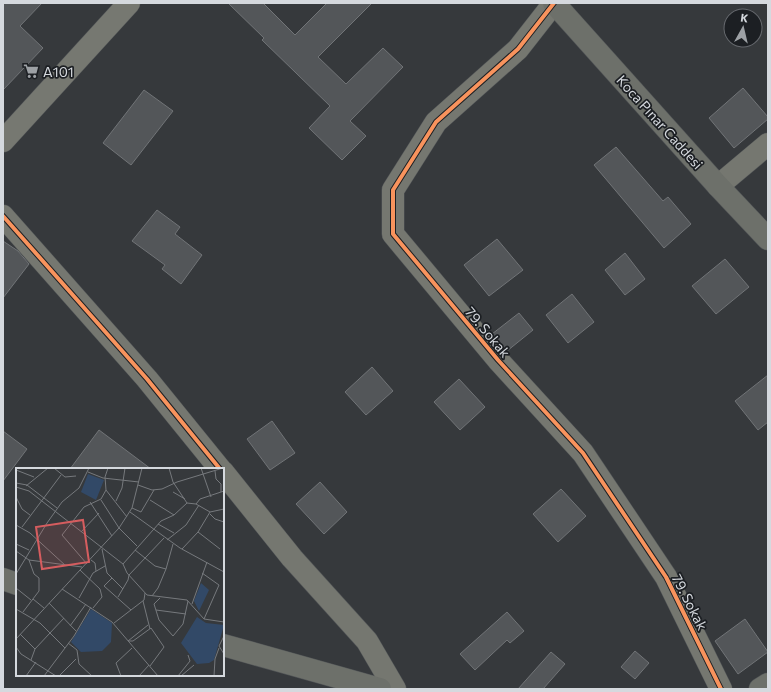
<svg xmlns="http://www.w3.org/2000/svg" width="771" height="692" font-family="Commissioner,sans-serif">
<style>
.building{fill:#535659;stroke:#717477}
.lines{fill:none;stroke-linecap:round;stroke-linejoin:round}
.street-casing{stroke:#535658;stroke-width:23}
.secondary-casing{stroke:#535658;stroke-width:23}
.primary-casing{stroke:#535658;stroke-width:23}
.street{stroke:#757770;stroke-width:22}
.secondary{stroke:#6d706a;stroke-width:22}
.primary{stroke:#767871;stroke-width:22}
.cycleway-casing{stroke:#1c1f23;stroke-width:6}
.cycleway{stroke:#f8935d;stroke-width:4}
.labels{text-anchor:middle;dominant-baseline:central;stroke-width:3.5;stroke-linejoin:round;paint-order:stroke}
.poi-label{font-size:14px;fill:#d5d9de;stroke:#1c1f23;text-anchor:start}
.street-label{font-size:14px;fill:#d5d9de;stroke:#1c1f23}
.inset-road{fill:none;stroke:#76797d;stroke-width:1}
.view{fill:#d65d5f;fill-opacity:0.15;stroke:#d65d5f;stroke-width:2}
.inset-edge{fill:none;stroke:#d5d9de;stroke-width:2}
</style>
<rect width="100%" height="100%" fill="#36393c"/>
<g class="building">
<polygon points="3,3 42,3 20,26 43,48 3,90"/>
<polygon points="228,3 263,3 295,35 327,3 372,3 318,57 346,84 383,48 403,67 350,121 366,136 342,160 309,128 330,106 262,40 264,38"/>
<polygon points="743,88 768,117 768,119 734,148 709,118"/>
<polygon points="144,90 173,111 131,165 103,143"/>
<polygon points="616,147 663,201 668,197 691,224 664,248 594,165"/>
<polygon points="157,210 180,227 175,234 202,255 181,284 162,269 165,265 132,241"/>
<polygon points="497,239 523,270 489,296 464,265"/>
<polygon points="3,241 18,251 29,264 3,298"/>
<polygon points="625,253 645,279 625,295 605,270"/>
<polygon points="725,259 749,287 716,314 692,286"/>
<polygon points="572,294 594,322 568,343 546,315"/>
<polygon points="519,313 533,330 507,351 492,334"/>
<polygon points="372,367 393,391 366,415 345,392"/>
<polygon points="768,375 768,422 758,430 735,401"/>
<polygon points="459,379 485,407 460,430 434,402"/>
<polygon points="272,421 295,453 270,470 247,439"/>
<polygon points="99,430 151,469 70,469"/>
<polygon points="3,431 27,449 3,481"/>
<polygon points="320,482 347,512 324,534 296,504"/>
<polygon points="561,489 586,516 558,542 533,514"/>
<polygon points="507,612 524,631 510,643 507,640 475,670 460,654"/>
<polygon points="745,619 768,652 738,674 715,641"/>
<polygon points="635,651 649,663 635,679 621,667"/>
<polygon points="551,652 565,664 543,689 518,689"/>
</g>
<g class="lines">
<g class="street-casing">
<g id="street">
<polyline points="554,3 518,49 436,122 393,190 393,234 498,360 583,453 666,577 721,689"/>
<polyline points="718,186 768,144"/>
<polyline points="3,216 147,379 220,469"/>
<polyline points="223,472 292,558 367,641 395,689"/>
</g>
</g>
<g class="secondary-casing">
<g id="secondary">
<polyline points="554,3 718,186 768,239"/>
<polyline points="3,579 17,584"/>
<polyline points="223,645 380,689"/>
<polyline points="760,689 768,684"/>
</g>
</g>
<g class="primary-casing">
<polyline id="primary" points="3,141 129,3"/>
</g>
<use href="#street" class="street"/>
<use href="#secondary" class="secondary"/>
<use href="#primary" class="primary"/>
<g class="cycleway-casing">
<g id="cycleway">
<polyline points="554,3 518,49 436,122 393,190 393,234 498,360 583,453 666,577 721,689"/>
<polyline points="3,216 147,379 220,469"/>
</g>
</g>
<use href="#cycleway" class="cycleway"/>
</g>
<defs>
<g id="supermarket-bare" transform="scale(1.2)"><path d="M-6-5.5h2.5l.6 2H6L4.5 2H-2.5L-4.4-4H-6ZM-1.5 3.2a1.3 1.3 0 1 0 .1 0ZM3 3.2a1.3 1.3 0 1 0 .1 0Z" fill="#9da1a5" stroke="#1c1f23" stroke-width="2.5" paint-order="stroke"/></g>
</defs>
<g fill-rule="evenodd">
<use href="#supermarket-bare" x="31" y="71"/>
</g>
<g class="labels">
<g class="poi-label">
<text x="43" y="71">A101</text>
</g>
<g class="street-label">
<text transform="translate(660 122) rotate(48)">Koca Pınar Caddesi</text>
<text transform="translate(488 332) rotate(50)">79. Sokak</text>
<text transform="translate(690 602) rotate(63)">79. Sokak</text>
</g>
</g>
<g transform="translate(16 468)">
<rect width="208" height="208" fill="#36393c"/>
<path d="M72 6 88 12 80 32 65 24ZM185 115 193 122 183 143 178 133ZM75 141 96 155 95 174 86 183 65 184 55 174ZM181 149 190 155 208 157 198 192 193 195 181 196 165 175Z" fill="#324967"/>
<path class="inset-road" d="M38 0 49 9 60 8M153 0 157 14 171 35M185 0 195 29M0 2 18 9M199 3 200 11 205 16V24M72 4 87 10 123 14M0 15 11 17 41 40M122 17 136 22 146 21 161 14 207 0M10 18 32 0M0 19 13 23 107 96 111 105 131 127 171 132 188 151 208 154M90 22 111 49M157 24 169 31M0 29 6 41 14 47M85 32 103 60 121 78M134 32 158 47M100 33 106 20 109 0M74 34 96 68M171 35 180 36 194 44 208 41M180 36 184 31 208 23M116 40 125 44 138 22M114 44 164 80 208 104M194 46 199 51 208 54M142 56 158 65M0 57 14 65 50 98M6 59 45 7M65 64 83 45M182 64 204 81M151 72 170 57 183 37M0 76 13 82M86 81 91 105 107 121M166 81 182 64 194 44M119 82 139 98 150 101M0 83 13 92 66 99M75 92 79 95 80 103M71 96 46 67 68 39 85 31 90 22 89 9 92 0M107 96 145 53 158 47 171 35M64 102 84 121 86 129 77 140M186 105 203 117 188 151M0 106 31 55 46 34 63 20 73 0M96 110 88 118 115 142M0 120 15 132M46 121 96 154 142 208M136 128 142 120 150 101 157 76M102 129 112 112 113 107 148 70M63 130 77 105 89 98M144 130 138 136 143 152 157 168 167 156 172 133M17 131 28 140M127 133 134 161M33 135 60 163M176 136 191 94M0 141 24 155 49 180M140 142 170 146M7 144 23 123V110L18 106 13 92M98 155 128 132 129 125M54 158 70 136M4 166 19 181M208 168 203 178 208 186M0 171 103 60 116 40 126 0M112 173H117L135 160 148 179 134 198M112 173 132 157M52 175 61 182 63 196 76 208M0 179 5 186 40 208M15 192 19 181 48 150M10 208 20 194M28 208 58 168 75 139M43 208 60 191M105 208 100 195 116 180M123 208 133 197M162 208 174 193 172 187M165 208 178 197M198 208 199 191 203 180"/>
<path class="view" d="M67 52 73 94 26 101 20 59Z"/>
<rect width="208" height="208" class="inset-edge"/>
</g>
<rect width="771" height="692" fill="none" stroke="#d5d9de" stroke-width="8"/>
<g transform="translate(743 28) rotate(8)"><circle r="19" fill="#1c1f23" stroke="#66696e"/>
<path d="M0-3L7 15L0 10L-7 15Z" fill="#9da1a5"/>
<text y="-6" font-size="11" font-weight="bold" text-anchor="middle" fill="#d5d9de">K</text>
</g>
</svg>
